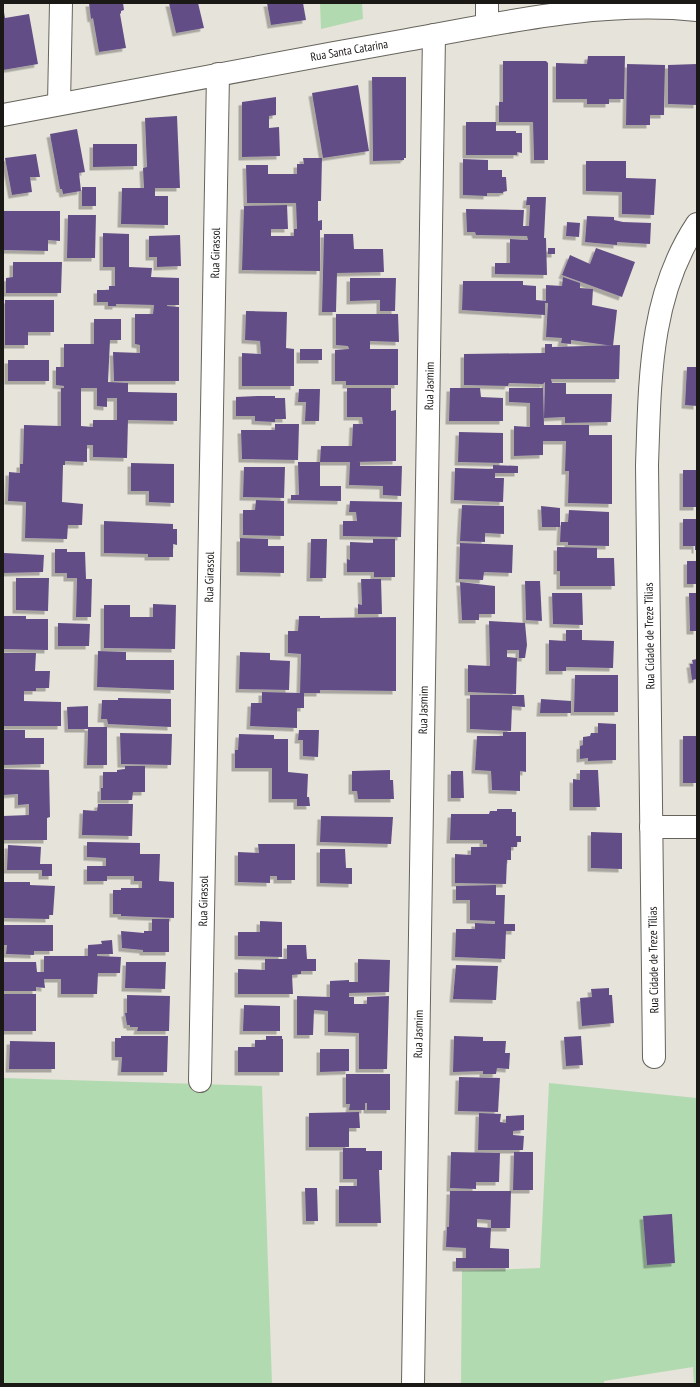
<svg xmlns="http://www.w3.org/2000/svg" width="700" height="1387" font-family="'PT Sans Narrow',sans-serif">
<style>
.green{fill:#b2dab1}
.building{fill:#634e87;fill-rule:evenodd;filter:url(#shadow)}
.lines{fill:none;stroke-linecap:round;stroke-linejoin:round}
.minor-casing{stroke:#66645c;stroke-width:24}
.major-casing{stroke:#66645c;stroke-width:24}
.minor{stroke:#fff;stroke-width:22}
.major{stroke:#fff;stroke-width:22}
.labels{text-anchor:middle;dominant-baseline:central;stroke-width:4;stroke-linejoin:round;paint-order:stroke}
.street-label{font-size:12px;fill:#1a1916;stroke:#fff}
</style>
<defs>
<filter id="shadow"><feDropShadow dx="-3.5" dy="3.5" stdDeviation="0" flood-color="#0004"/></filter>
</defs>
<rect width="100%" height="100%" fill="#e6e3da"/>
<g class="green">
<polygon points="320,3 362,3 363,19 321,29"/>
<polygon points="3,1078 262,1086 272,1384 3,1384"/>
<polygon points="549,1083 697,1098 697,1384 694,1384 693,1367 604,1381 604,1384 461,1384 462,1271 540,1268"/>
</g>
<g class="building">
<polygon points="89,3 123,3 124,10 121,11 121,13 120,14 126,48 99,52 93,18 91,19"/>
<polygon points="169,3 198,3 204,28 176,33"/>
<polygon points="267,3 303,3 306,20 271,25"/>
<polygon points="3,6 5,18 29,14 38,64 3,70"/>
<polygon points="588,56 625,56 624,99 609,99 609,104 587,104 587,99 556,99 556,63 587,64"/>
<polygon points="503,61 546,61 548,63 548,160 534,160 533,122 499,122 499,102 503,102"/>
<polygon points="627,64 665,65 664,115 650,115 650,125 626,125"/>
<polygon points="697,64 697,105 668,104 668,65"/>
<polygon points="372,77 406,77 406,158 404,158 404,160 373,161"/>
<polygon points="358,85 369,151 323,158 312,93"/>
<polygon points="276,97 276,115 269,116 269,128 279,127 280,156 242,157 242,102"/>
<polygon points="177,116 180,188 155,188 155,196 168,196 168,225 121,224 122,188 144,188 143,168 147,167 145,118"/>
<polygon points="466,122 496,122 496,131 516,131 516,133 522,133 522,153 517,152 517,155 466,155"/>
<polygon points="77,129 85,172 79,173 81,191 63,194 62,189 60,189 50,134"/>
<polygon points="93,144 137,144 137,166 93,167"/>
<polygon points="36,154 40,177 30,177 32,192 12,195 5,158"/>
<polygon points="303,158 322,158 321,201 318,201 318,221 322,220 322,230 320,230 320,271 242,270 244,206 287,205 288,229 271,229 271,236 294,236 294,229 297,229 296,203 247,203 246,165 268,165 268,174 297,174 297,164 304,164"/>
<polygon points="463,159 488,160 488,170 502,170 502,177 506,177 507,191 503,192 503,193 487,193 487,196 463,195"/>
<polygon points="586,161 626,161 626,178 656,179 654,215 622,214 622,192 586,191"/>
<rect x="82" y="187" width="14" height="19"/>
<polygon points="527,197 546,197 544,238 546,238 547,275 495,274 495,263 510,263 510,239 528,240 527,236 476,235 475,232 467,232 466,209 524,210 523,226 529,226 530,205 526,205"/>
<polygon points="3,211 60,211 60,241 48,240 48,251 3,250"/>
<polygon points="68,215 96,215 95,258 67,258"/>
<polygon points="587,216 614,217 614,220 623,222 651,223 650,244 617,242 617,245 585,242"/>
<polygon points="567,222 580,223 579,237 566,236"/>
<polygon points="103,233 129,234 129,267 152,268 151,277 179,278 179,305 167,305 167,306 179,307 179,381 114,381 113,352 140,353 140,345 135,344 135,314 153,314 154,305 116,304 116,306 108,306 108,302 97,302 97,290 109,290 109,286 115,286 115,267 103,267"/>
<polygon points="324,234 353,234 354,249 383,249 384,272 337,273 336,312 322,312"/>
<polygon points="180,235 181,266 157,267 157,257 149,257 149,236"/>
<rect x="548" y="248" width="7" height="6"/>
<polygon points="596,248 635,262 622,297 562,275 570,255 590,264"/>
<polygon points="13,262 62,262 61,293 6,293 6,278 13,277"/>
<polygon points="563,277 580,283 580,288 593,289 592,305 617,310 613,346 571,340 571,344 561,343 562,338 546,337 548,303 545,303 545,315 462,310 463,281 523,281 523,285 536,286 536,300 546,301 546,285 562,286"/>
<polygon points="350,278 396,278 395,311 380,311 380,300 350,301"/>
<polygon points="5,300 54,300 54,332 28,332 28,345 5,345"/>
<polygon points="246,311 287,312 286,348 294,349 294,386 242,386 242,353 261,354 260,341 245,340"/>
<polygon points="336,314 398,314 399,342 370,341 370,349 398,349 398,385 346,385 346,381 335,381 335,350 349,349 348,346 336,345"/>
<path d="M94 319H121V340H110L108 382 128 383V392L177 393V421L128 420 127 458 93 457V445H87V462L65 461V465H63L62 502 83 504 82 525H68L67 539 25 538 26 502 8 501 9 472 20 473V464H23L24 425 61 426V388H64V386L56 385V367H64V344H94ZM81 388H97V406L107 407V398H117V420H93V427L81 426Z"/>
<polygon points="545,344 552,344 552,347 620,345 619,379 551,379 552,383 566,383 566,394 612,394 611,422 565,423 565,417 544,418 545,382 543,384 509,383 508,386 464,385 464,354 545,353"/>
<rect x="300" y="349" width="22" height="11"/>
<rect x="8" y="360" width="41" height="21"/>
<polygon points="687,367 697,367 697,406 685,405"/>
<polygon points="347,388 391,388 391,411 396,410 396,461 356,462 360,462 360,466 402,466 401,496 383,495 383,486 349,485 350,462 320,462 320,486 341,486 341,501 291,500 291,495 299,495 298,462 320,462 321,446 352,446 353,424 363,424 362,417 347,417"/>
<polygon points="450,388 480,388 481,397 503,398 503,421 449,421"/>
<polygon points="509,388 543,388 544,425 589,425 589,435 612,435 612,504 568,503 569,471 565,471 566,441 543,441 543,455 514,456 514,426 530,427 530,403 509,402"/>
<polygon points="299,389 320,389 319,421 305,421 306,402 298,402"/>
<polygon points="257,396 275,396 275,398 285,398 286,419 275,419 275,422 255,421 255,416 236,416 236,397"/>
<polygon points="275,424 299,424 298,460 242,459 241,430 275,430"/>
<polygon points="459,432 503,433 503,463 458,462"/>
<polygon points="131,463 174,464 174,503 149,502 149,491 131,491"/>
<polygon points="493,465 518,466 518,473 495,473 495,478 504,478 503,502 454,500 455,468 493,469"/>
<polygon points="244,467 285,467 284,498 243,497"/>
<rect x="683" y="470" width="14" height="37"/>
<polygon points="256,500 284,501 284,536 243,535 243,510 255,510"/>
<polygon points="350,501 402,502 401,537 343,536 343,521 357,521 356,512 349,512"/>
<polygon points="462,505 504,506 504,534 485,533 485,542 460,541"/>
<polygon points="541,506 560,508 560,527 542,527"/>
<polygon points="569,510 609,512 609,546 568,545 568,542 560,542 561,522 568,522"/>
<polygon points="683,519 697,519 697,550 695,550 695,546 683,546"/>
<polygon points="104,521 173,524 173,529 177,529 177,545 173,544 173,557 148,557 148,554 104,553"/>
<polygon points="240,538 268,539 268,546 284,546 284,573 240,572"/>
<polygon points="311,539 327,539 326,578 310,578"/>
<polygon points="373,539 395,539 395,577 374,577 374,572 347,572 347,559 350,560 350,542 373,543"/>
<polygon points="460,543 513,545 512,573 484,572 483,580 459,579"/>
<polygon points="557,547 597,548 597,558 614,558 615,586 560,586 560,571 557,571"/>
<polygon points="55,549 67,549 67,552 85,552 86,579 92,579 91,617 76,617 77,578 67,578 67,573 55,573"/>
<polygon points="4,553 44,555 43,572 3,573"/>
<rect x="687" y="561" width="10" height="23"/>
<polygon points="16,578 49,578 48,611 16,610"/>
<polygon points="361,579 381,579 382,614 358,614 358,604 362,605"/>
<polygon points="525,581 540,581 542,621 526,620"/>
<polygon points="460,582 495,586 495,614 479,614 479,620 462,620"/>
<polygon points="552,593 582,593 583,625 553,624"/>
<polygon points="689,593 697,593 697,631 690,631"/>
<polygon points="153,604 176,605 175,649 104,648 104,605 130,605 130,617 153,617"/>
<polygon points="3,616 26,616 26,619 48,619 48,650 3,649"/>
<polygon points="299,616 320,616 320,618 396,617 396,691 320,690 320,693 304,693 304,708 297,708 297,728 250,726 251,703 262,703 262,692 300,693 301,654 288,653 288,631 298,631"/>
<polygon points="489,621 525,623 527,645 525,658 519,658 519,650 507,650 507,657 517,658 516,694 468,692 468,665 490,666"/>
<polygon points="58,623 90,624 89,646 58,646"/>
<polygon points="566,630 582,630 582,640 614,641 613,668 566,667 566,671 549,671 549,640 566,641"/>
<polygon points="98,651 126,652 126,660 174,660 174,690 97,687"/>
<polygon points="240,652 270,653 270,660 290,661 289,690 239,689"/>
<polygon points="3,653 36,653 35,671 50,671 49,688 36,688 36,691 24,691 24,701 61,702 61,726 3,726"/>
<polygon points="697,659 697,679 692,680 690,664 693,664 692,660"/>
<polygon points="575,675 618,675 618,712 574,712"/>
<polygon points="470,695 524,695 525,707 512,706 511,731 470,729"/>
<polygon points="118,698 171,699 171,727 108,724 107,719 101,719 102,700 118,700"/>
<polygon points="541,699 571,701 571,713 540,713"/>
<polygon points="88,706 88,727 107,727 107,765 87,765 88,729 68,729 67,707"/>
<polygon points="598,723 616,724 616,760 588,761 588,758 580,759 580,746 583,745 583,737 590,736 591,733 598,733"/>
<polygon points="3,730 25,730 25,738 44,738 44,764 3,765"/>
<polygon points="299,730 319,730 318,757 303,756 303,740 298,740"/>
<polygon points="503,732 526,732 526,772 520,771 520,791 492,790 491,771 475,770 477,736 503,736"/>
<polygon points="120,733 172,734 171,765 121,764"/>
<polygon points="239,734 274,735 274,739 288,739 288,772 308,774 307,797 309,797 310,806 297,806 297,799 272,799 272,768 235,768 235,750 238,750"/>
<rect x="683" y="736" width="14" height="47"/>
<polygon points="125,766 145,766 145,792 133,792 132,800 101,800 101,788 103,788 103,772 117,772 117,770 125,769"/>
<polygon points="3,769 49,770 50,817 47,818 47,840 3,840 3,816 29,815 29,804 18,805 18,794 3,795"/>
<polygon points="390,770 390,780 393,780 394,799 358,799 357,791 352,791 352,771"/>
<polygon points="580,770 598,770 600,807 573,807 573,779 580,780"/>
<polygon points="451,771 463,771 464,798 451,798"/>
<polygon points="98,804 133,804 132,836 82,835 83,810 97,811"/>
<polygon points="497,809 512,809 512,812 516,812 516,836 521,836 521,842 517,842 517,847 511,847 511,860 507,860 506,884 455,883 455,854 471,855 471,847 487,847 487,844 483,844 483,840 450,840 451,814 489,814 490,811 497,811"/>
<polygon points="321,816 393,817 391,844 320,842"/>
<polygon points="591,832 622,833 622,869 591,868"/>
<polygon points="87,842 140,843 140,854 160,854 159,881 174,882 174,918 121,916 121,914 113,914 113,890 121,890 121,888 142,888 142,881 134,881 134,876 107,876 107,881 87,881 87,866 106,866 106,858 87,857"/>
<polygon points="258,844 295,844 295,880 277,880 277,876 270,876 270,883 238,882 238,852 259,853"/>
<polygon points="8,845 41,847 40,864 52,864 52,876 42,876 42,870 7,870"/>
<polygon points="320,849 345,849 346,868 352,868 352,884 320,883"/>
<polygon points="3,882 30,882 30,885 55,886 53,915 49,915 49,919 3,918"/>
<polygon points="496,885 496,895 505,895 504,924 515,924 515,931 506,931 505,959 455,957 456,929 475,929 475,923 495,924 495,921 470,920 470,900 456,900 456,886"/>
<polygon points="152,919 169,919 169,952 143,952 143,950 122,948 121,931 144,933 144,931 152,931"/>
<polygon points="260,921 282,922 282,957 238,956 238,932 260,932"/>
<polygon points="3,925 53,925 53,951 34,951 34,955 6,954 7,945 3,945"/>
<polygon points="112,940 113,954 97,954 97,956 121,957 120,973 98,973 97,994 61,994 61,979 44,979 45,988 36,987 36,991 3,991 3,962 36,962 37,972 44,972 44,956 88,956 88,945 102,944 101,941"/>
<polygon points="287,945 306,945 307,959 316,959 316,971 301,971 301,974 292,975 293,994 238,994 238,969 265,970 265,959 287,959"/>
<polygon points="358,959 390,960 389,992 349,993 349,997 354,997 354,1004 367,1004 367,997 389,996 387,1069 359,1069 359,1033 328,1032 328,1011 314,1010 313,1035 297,1035 297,996 330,997 330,981 349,980 349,982 358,982"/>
<polygon points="126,962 166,962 165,989 125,988"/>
<polygon points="456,965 498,966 496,1000 453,999"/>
<polygon points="609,988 609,995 612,995 614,1023 582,1026 580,998 592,997 591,989"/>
<rect x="3" y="994" width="33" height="37"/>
<polygon points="127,995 170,996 169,1031 137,1031 138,1027 130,1027 130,1025 127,1025 125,1013 127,1013"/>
<polygon points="244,1005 280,1006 280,1031 243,1031"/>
<polygon points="121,1036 168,1036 167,1072 121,1072 122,1057 115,1057 115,1038 121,1038"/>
<polygon points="266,1036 282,1036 282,1039 283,1039 283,1072 238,1072 238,1047 255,1047 255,1040 266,1040"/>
<polygon points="454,1036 483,1037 483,1041 506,1041 505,1053 510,1053 509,1069 497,1068 496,1074 483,1074 483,1071 453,1072"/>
<polygon points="581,1036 583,1065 566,1066 564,1037"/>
<polygon points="10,1041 55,1042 55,1069 9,1069"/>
<polygon points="320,1049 349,1049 349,1071 320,1072"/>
<polygon points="346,1074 390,1074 390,1110 367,1110 367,1103 365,1103 365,1110 349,1110 350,1104 346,1104"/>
<polygon points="459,1077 500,1078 498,1112 458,1111"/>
<polygon points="359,1112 360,1128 349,1128 349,1147 309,1147 309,1113"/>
<polygon points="479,1113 501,1114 500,1122 506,1123 506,1116 524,1115 524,1130 513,1131 513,1135 524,1136 523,1150 478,1150"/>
<polygon points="343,1148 366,1148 366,1151 382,1151 382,1170 379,1170 381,1223 339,1223 339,1186 357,1186 357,1179 343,1179"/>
<polygon points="451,1152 500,1153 499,1182 476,1182 476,1189 450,1188"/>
<polygon points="514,1152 533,1152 533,1190 513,1190"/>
<polygon points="305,1188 317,1188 318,1221 306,1221"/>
<polygon points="450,1191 511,1191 510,1228 491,1228 491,1220 477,1219 477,1227 491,1228 490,1248 509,1249 509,1268 456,1268 456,1258 466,1258 466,1248 446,1247 447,1227 449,1227"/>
<polygon points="672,1214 675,1263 647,1265 643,1216"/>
</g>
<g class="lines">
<g class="minor-casing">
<g id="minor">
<polyline points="487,25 487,3"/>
<polyline points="59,104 61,3"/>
<polyline points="651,827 697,827"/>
<path d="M654 1057 647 465C650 381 649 296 697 224"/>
<polyline points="200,1081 218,74"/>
<polyline points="413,1384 434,35"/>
</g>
</g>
<g class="major-casing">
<path id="major" d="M3 115C137 89 272 64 407 40 502 23 600 0 697 10"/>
</g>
<use href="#minor" class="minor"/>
<use href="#major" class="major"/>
</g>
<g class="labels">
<g class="street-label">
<text transform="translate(349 50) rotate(-10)">Rua Santa Catarina</text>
<text transform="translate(215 253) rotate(-89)">Rua Girassol</text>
<text transform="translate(429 386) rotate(-89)">Rua Jasmim</text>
<text transform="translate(209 577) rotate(-89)">Rua Girassol</text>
<text transform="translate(649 636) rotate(-91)">Rua Cidade de Treze Tílias</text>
<text transform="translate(423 710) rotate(-89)">Rua Jasmim</text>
<text transform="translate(203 901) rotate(-89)">Rua Girassol</text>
<text transform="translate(653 960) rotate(-91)">Rua Cidade de Treze Tílias</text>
<text transform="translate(418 1034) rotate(-89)">Rua Jasmim</text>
</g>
</g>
<rect width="700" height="1387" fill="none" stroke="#1a1916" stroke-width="8"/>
</svg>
